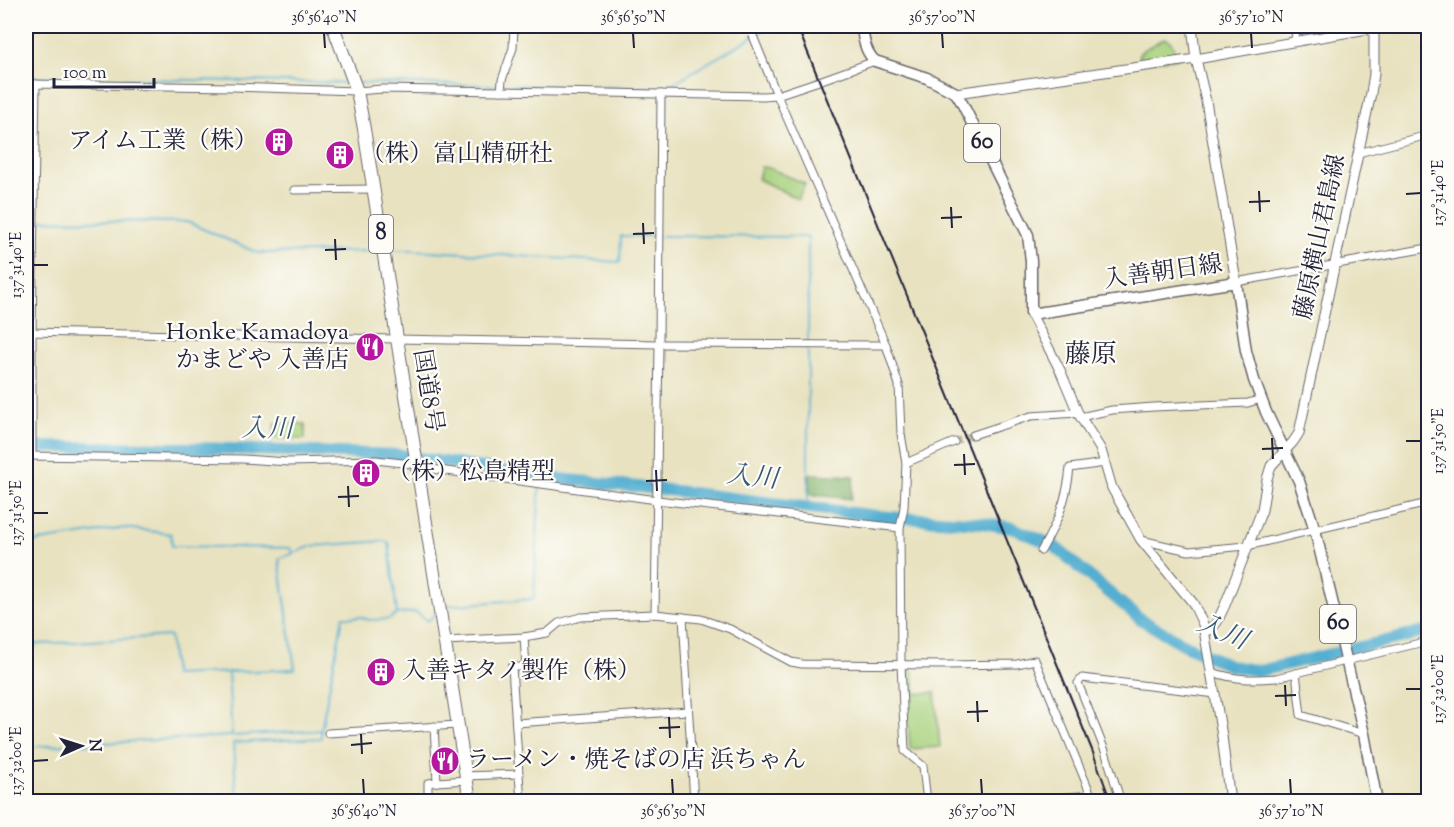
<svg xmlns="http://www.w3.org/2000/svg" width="1454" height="827" font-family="'Sorts Mill Goudy','Noto Serif JP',serif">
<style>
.green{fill:#a7d27e;stroke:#647a5c;stroke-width:1.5}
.forest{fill:#85b46d;stroke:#546b54;stroke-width:1.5}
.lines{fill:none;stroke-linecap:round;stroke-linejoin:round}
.stream{stroke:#52aed0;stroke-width:2}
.river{stroke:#52aed0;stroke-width:12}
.street-tunnel{stroke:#c0bca5;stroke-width:7;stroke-dasharray:7 3.5;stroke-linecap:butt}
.street-casing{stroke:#67656a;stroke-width:9}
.secondary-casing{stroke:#67656a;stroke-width:11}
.primary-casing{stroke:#67656a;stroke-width:13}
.highway-casing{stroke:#67656a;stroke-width:14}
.street{stroke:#fff;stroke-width:7}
.secondary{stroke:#fff;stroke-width:9}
.primary{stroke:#fff;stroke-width:10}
.highway{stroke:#fff;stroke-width:12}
.rail{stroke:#22223b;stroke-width:2}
.ticks{fill:none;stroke:#22223b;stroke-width:2}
.labels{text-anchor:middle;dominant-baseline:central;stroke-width:4.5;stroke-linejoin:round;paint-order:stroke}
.shield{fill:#fdfcf7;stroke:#646373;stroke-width:1.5}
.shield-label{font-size:22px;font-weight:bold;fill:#22223b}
.poi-label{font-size:24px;fill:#22223b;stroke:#fdfcf7;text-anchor:start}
.street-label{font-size:24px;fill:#22223b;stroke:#fdfcf7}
.neighbourhood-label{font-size:26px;fill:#22223b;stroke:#fdfcf7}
.water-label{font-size:26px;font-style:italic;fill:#355a77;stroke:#fdfcf7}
.neatline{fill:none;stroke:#22223b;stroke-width:2}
.ticks-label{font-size:15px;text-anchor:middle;fill:#22223b}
</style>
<rect width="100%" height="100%" fill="#fdfcf7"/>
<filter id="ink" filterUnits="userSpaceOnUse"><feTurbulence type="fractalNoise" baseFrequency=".0167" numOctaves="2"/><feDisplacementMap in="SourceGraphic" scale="12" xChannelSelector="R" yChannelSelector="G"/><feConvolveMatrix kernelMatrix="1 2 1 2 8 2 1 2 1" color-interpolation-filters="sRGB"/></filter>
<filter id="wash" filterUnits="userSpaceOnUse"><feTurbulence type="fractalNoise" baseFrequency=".008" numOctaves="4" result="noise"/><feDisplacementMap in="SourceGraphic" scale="24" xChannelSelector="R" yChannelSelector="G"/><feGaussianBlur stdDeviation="1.35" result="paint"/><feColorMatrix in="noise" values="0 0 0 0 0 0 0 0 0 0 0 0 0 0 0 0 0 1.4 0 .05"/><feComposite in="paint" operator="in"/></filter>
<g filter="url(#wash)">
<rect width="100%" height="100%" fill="#e8e2c0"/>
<g class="green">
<polygon points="1164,38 1170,41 1179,58 1142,62 1139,54 1143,50"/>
<polygon points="761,167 769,168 805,184 798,199 758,179"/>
<polygon points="275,423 305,424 305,439 273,438"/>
<polygon points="905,671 913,672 916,694 935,692 940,747 910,749"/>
</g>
<polygon class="forest" points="810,474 854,476 851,499 809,494"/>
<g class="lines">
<g class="stream">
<polyline points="26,77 350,83"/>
<polyline points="358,83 665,88 771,26"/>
<polyline points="26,220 187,222 258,253 379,251"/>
<polyline points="662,236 808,237 808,506"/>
<polyline points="388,250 413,250 620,262 621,236 657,236"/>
<polyline points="26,543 125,528 171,534 172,546 290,548 294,553 312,546 385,541 389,543 397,614"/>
<polyline points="444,606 531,599 534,597 540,477"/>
<polyline points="26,645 170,636 174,675 295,669 279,559 294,553"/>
<polyline points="228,672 232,736 321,730"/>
<polyline points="26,747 232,736"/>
<polyline points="237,802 233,743 321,738 321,730 343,617 361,617 369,620 389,619 397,614 416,612 428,621 436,613"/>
</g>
<polyline class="river" points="26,447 200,448 400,455 540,477 668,490 877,516 983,523 1013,528 1053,545 1140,619 1187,646 1231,666 1259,671 1428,631"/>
</g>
</g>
<g filter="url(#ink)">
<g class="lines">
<polyline class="street-tunnel" points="954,442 973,435"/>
<g class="street-casing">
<g id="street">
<polyline points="749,26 777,95 886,345 899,385 901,434 906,463 904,507 900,528 901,664 905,751 923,766 927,802"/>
<polyline points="1373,28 1391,26"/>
<polyline points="1295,41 1296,26"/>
<polyline points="26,84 233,87 357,91 382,89 501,91 763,96 777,95 816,82 875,61"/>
<polyline points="501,91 502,80 513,48 514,26"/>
<polyline points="1358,153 1428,135"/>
<polyline points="294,190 374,189"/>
<polyline points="1236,282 1428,248"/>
<polyline points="26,332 659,344 886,345"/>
<polyline points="1080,417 1112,410 1154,407 1248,403 1261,399"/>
<polyline points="973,435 1031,416 1078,413"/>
<polyline points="26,456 243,459 288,462 376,460 411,464 418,467 657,500 900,528"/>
<polyline points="32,456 32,332 36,84"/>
<polyline points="906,463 954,442"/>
<polyline points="1141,540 1189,551 1247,546 1428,503"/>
<path d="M1041 551C1057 523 1067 500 1070 468L1105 463"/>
<polyline points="655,614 659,344 661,94"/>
<polyline points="683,617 694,802"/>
<polyline points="445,641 524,637 547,633 559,623 581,617 655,614 701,619 730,629 791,662 802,664 945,665 1017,664 1035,660 1094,802"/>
<path d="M1212 672C1235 680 1253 680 1276 678L1428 641"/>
<polyline points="1296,673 1301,715 1364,734"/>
<polyline points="516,723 688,711"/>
<polyline points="434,726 437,782 466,780"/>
<polyline points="328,733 457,725"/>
<polyline points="519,774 521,802"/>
<polyline points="466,776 519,774 512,667 526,667 524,637"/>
<polyline points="428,802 428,783 437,782"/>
<polyline points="1003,802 1092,795"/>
<polyline points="1121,802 1105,751 1078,683 1082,678 1216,694"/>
</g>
</g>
<g class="secondary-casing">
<g id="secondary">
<polyline points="1192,26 1196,59 1206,101 1236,282"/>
<polyline points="956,93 1196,59 1373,28"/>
<polyline points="1031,314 1060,370 1078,413 1101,450 1112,488 1141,540 1193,603 1203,624 1222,736 1230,802"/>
<polyline points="1204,631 1210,630 1217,622 1225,605 1262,510 1267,479 1271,466 1293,442 1299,433 1371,93 1374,74 1374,26"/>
</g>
</g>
<g class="primary-casing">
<path id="primary" d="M862 26C863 38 865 52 875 61L927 78 956 93 962 103 1028 235 1031 261V314L1236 282 1246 351 1254 380 1266 412 1299 481 1315 530 1364 734 1377 802"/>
</g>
<g class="highway-casing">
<polyline id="highway" points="333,26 357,91 364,129 470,802"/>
</g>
<use href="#street" class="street"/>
<use href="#secondary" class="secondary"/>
<use href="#primary" class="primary"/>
<use href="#highway" class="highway"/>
<polyline class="rail" points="797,26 995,511 1092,750 1111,802"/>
</g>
</g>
<path class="ticks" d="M324 33 325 48M633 33 634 48M942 33 943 48M1251 33 1252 48M1259 191 1260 212M1406 194 1421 193M1249 202 1270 201M951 207 952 228M941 218 962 217M643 223 644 244M633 234 654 233M335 239 336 260M325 250 346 249M33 265H48M1272 438 1273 459M1406 441H1421M1262 449 1283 448M964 454 965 475M954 465 975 464M656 470 657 491M646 481 667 480M348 486 349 507M338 497 359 496M33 513H48M1285 685 1286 706M1406 689H1421M1275 696 1296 695M977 701 978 722M967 712 988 711M669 717 670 738M659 728 680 727M361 734 362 754M351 745 372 743M33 761 48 760M363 779 364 794M672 779 673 794M981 779 982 794M1290 779 1291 794"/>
<defs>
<g id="building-disc" transform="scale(1.5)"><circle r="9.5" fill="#b5179e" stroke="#fdfcf7"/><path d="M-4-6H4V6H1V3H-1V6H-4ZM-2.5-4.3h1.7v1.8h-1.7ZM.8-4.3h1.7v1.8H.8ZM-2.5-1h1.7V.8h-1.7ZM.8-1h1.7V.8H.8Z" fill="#fff"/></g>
<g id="restaurant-disc" transform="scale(1.5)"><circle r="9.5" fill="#b5179e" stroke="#fdfcf7"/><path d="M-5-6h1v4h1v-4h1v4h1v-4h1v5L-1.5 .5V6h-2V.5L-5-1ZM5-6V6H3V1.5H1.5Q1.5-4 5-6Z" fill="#fff"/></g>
</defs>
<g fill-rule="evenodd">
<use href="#building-disc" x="279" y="142"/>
<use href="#building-disc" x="340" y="155"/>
<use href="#restaurant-disc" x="370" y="347"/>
<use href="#building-disc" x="366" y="473"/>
<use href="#building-disc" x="381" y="672"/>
<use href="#restaurant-disc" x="445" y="761"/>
</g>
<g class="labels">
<g class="shield">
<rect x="964" y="124" width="36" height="38" rx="4.5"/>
<rect x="369" y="215" width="24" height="38" rx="4.5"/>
<rect x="1320" y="605" width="36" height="38" rx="4.5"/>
</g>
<g class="shield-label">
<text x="982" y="143">60</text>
<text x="381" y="234">8</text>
<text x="1338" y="624">60</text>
</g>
<g class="poi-label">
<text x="258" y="142" text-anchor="end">アイム工業（株）</text>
<text x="361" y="155">（株）富山精研社</text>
<text x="349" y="333" text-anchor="end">Honke Kamadoya<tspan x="349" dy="28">かまどや 入善店</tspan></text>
<text x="387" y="473">（株）松島精型</text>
<text x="402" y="672">入善キタノ製作（株）</text>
<text x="466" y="761">ラーメン・焼そばの店 浜ちゃん</text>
</g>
<g class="street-label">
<text transform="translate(1321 237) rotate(-78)">藤原横山君島線</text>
<text transform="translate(1163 273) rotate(-8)">入善朝日線</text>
<text transform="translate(427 391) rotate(81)">国道8号</text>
</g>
<g class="neighbourhood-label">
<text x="1091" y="355">藤原</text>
</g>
<g class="water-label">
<text transform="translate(267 430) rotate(1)">入川</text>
<text transform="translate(752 478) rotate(6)">入川</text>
<text transform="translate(1222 633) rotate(23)">入川</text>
</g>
</g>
<rect width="1454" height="827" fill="none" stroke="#fdfcf7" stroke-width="66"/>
<g transform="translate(81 746) rotate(87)" stroke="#fdfcf7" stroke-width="4.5" paint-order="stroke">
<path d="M0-4.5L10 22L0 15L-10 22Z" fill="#22223b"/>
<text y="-9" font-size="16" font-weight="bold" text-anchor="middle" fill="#22223b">N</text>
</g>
<path d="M54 78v9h100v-9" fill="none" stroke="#22223b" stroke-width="3"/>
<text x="63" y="78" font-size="18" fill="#22223b" stroke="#fdfcf7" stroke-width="4.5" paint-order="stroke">100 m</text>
<rect x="33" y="33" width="1388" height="761" class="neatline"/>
<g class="ticks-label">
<text x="324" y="22">36°56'40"N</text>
<text x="633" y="22">36°56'50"N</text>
<text x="942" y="22">36°57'00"N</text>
<text x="1251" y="22">36°57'10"N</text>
<text transform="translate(1438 193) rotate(-90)" y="5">137°31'40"E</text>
<text transform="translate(16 265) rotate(-90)" y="5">137°31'40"E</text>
<text transform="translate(1438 441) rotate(-90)" y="5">137°31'50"E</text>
<text transform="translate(16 513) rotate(-90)" y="5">137°31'50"E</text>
<text transform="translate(1438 689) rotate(-90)" y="5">137°32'00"E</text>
<text transform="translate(16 761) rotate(-90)" y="5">137°32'00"E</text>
<text x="364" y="816">36°56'40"N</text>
<text x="673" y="816">36°56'50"N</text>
<text x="982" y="816">36°57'00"N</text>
<text x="1291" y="816">36°57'10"N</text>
</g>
</svg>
